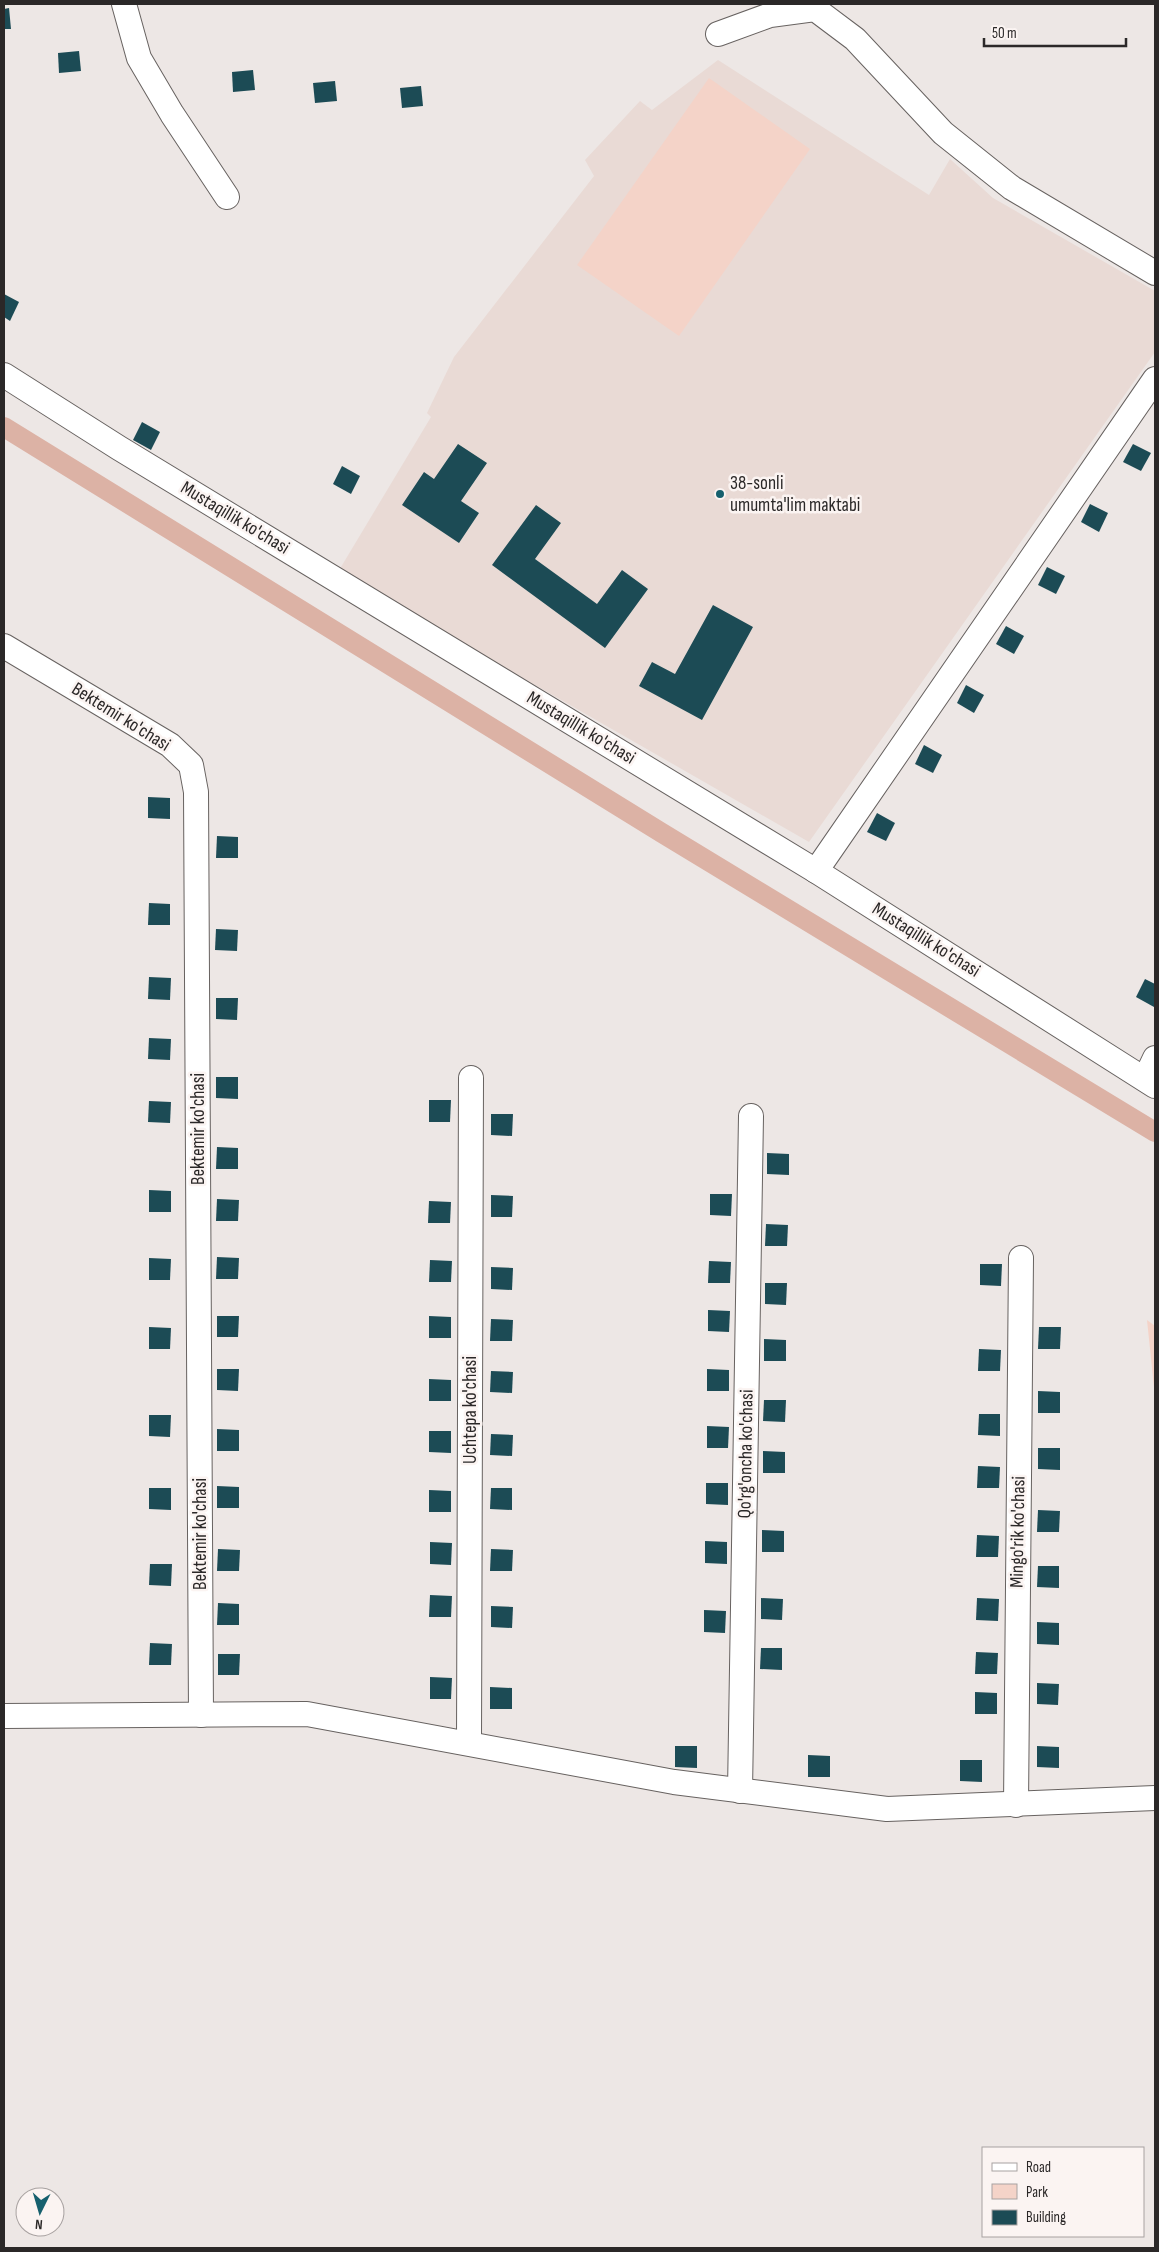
<svg xmlns="http://www.w3.org/2000/svg" width="1159" height="2252" font-family="'Sofia Sans Condensed',sans-serif">
<style>
.built{fill:#e9dad5}
.green{fill:#f4d3c8}
.lines{fill:none;stroke-linecap:round;stroke-linejoin:round}
.canal{stroke:#dcb2a5;stroke-width:20}
.building{fill:#1c4b55}
.minor-casing{stroke:#676260;stroke-width:26}
.minor{stroke:#fff;stroke-width:24}
.poi-dot{fill:#16606e;stroke:#fbf4f2;stroke-width:2}
.labels{text-anchor:middle;dominant-baseline:central;stroke-width:5;stroke-linejoin:round;paint-order:stroke}
.poi-label{font-size:19px;fill:#2b2828;stroke:#fbf4f2;text-anchor:start}
.street-label{font-size:19px;fill:#2b2828;stroke:#fbf4f2}
</style>
<rect width="100%" height="100%" fill="#ede7e5"/>
<polygon class="built" points="718,60 929,195 950,159 993,198 1155,291 1155,352 809,842 338,572 431,417 427,413 454,357 594,176 585,160 640,101 652,110"/>
<g class="green">
<polygon points="709,78 810,149 679,336 577,265"/>
<polygon points="1147,1320 1155,1326 1155,1397"/>
</g>
<g class="lines">
<polyline class="canal" points="4,427 662,833 1155,1132"/>
</g>
<g class="building">
<polygon points="9,8 11,29 4,29 4,9"/>
<polygon points="79,51 81,71 59,73 58,53"/>
<polygon points="253,70 255,90 233,92 232,72"/>
<polygon points="335,81 337,101 315,103 313,83"/>
<polygon points="421,86 423,106 402,108 400,88"/>
<polygon points="4,294 19,302 10,321 4,317"/>
<polygon points="142,422 160,432 151,450 133,440"/>
<polygon points="458,444 487,463 461,501 479,513 459,543 402,505 424,472 434,479"/>
<polygon points="1133,444 1151,453 1141,471 1123,462"/>
<polygon points="342,466 360,476 351,494 333,484"/>
<polygon points="1090,504 1108,513 1099,532 1081,522"/>
<polygon points="536,505 561,523 535,559 597,604 622,570 648,589 605,648 492,565"/>
<polygon points="1047,567 1065,576 1056,594 1038,585"/>
<polygon points="713,605 753,627 702,720 639,686 652,662 675,674"/>
<polygon points="1006,626 1024,636 1014,654 996,644"/>
<polygon points="966,685 984,695 974,713 957,703"/>
<polygon points="924,745 942,755 933,773 915,764"/>
<polygon points="148,797 170,798 170,819 148,818"/>
<polygon points="877,813 895,823 886,841 867,832"/>
<polygon points="217,836 238,837 238,858 216,858"/>
<polygon points="149,903 170,904 170,925 148,925"/>
<polygon points="216,929 238,930 237,951 215,950"/>
<polygon points="149,977 171,978 170,1000 148,999"/>
<polygon points="1145,979 1155,984 1154,1007 1136,997"/>
<polygon points="216,998 238,998 237,1020 216,1019"/>
<polygon points="149,1038 171,1039 170,1060 148,1059"/>
<polygon points="216,1077 238,1077 238,1099 216,1098"/>
<polygon points="429,1100 451,1100 450,1122 429,1122"/>
<polygon points="149,1101 171,1102 170,1123 148,1122"/>
<polygon points="491,1114 513,1114 512,1136 491,1135"/>
<polygon points="217,1147 238,1148 238,1169 216,1169"/>
<polygon points="767,1153 789,1154 789,1175 767,1174"/>
<polygon points="149,1190 171,1191 171,1212 149,1212"/>
<polygon points="710,1194 732,1194 731,1216 710,1215"/>
<polygon points="491,1195 513,1196 512,1217 491,1217"/>
<polygon points="217,1199 239,1200 238,1221 216,1221"/>
<polygon points="429,1201 451,1202 450,1223 428,1223"/>
<polygon points="766,1224 788,1225 787,1246 765,1246"/>
<polygon points="217,1257 239,1258 238,1279 216,1279"/>
<polygon points="149,1258 171,1259 170,1280 149,1280"/>
<polygon points="430,1260 452,1261 451,1282 429,1282"/>
<polygon points="709,1261 731,1262 730,1283 708,1283"/>
<polygon points="980,1264 1002,1264 1001,1286 980,1285"/>
<polygon points="491,1267 513,1268 512,1290 491,1289"/>
<polygon points="765,1283 787,1283 786,1305 765,1304"/>
<polygon points="708,1310 730,1311 729,1332 708,1331"/>
<polygon points="217,1316 239,1316 238,1337 217,1337"/>
<polygon points="429,1316 451,1317 451,1338 429,1338"/>
<polygon points="491,1319 513,1320 512,1341 490,1341"/>
<polygon points="149,1327 171,1328 170,1349 149,1349"/>
<polygon points="1039,1327 1061,1327 1060,1349 1038,1349"/>
<polygon points="764,1339 786,1340 786,1361 764,1361"/>
<polygon points="979,1349 1001,1350 1000,1371 978,1371"/>
<polygon points="217,1369 239,1369 238,1391 217,1390"/>
<polygon points="707,1369 729,1370 729,1391 707,1391"/>
<polygon points="491,1371 513,1372 512,1393 490,1392"/>
<polygon points="429,1379 451,1380 451,1401 429,1401"/>
<polygon points="1038,1391 1060,1392 1060,1413 1038,1413"/>
<polygon points="764,1400 786,1400 785,1422 763,1421"/>
<polygon points="979,1414 1000,1414 1000,1436 978,1435"/>
<polygon points="149,1415 171,1415 170,1437 149,1436"/>
<polygon points="707,1426 729,1427 728,1448 707,1448"/>
<polygon points="217,1429 239,1430 239,1451 217,1451"/>
<polygon points="429,1431 451,1431 451,1453 429,1452"/>
<polygon points="491,1434 513,1435 512,1456 490,1455"/>
<polygon points="1038,1448 1060,1448 1060,1470 1038,1469"/>
<polygon points="763,1451 785,1452 785,1473 763,1473"/>
<polygon points="978,1466 1000,1467 999,1488 977,1488"/>
<polygon points="706,1483 728,1483 728,1505 706,1504"/>
<polygon points="217,1486 239,1487 239,1508 217,1508"/>
<polygon points="149,1488 171,1488 171,1510 149,1509"/>
<polygon points="491,1488 512,1488 512,1510 490,1509"/>
<polygon points="429,1490 451,1491 451,1512 429,1512"/>
<polygon points="1038,1510 1060,1511 1059,1532 1037,1532"/>
<polygon points="762,1530 784,1531 784,1552 762,1552"/>
<polygon points="977,1535 999,1536 998,1557 976,1557"/>
<polygon points="705,1541 727,1542 727,1564 705,1563"/>
<polygon points="430,1542 452,1543 451,1565 430,1564"/>
<polygon points="218,1549 240,1550 239,1571 217,1571"/>
<polygon points="491,1549 513,1550 512,1571 490,1571"/>
<polygon points="150,1564 172,1564 171,1586 149,1585"/>
<polygon points="1038,1566 1059,1566 1059,1588 1037,1587"/>
<polygon points="430,1595 452,1596 451,1617 429,1617"/>
<polygon points="761,1598 783,1599 782,1620 761,1619"/>
<polygon points="977,1598 999,1599 998,1621 976,1620"/>
<polygon points="218,1603 239,1604 239,1625 217,1625"/>
<polygon points="491,1606 513,1607 512,1628 491,1627"/>
<polygon points="704,1610 726,1611 725,1633 704,1632"/>
<polygon points="1037,1622 1059,1623 1059,1645 1037,1644"/>
<polygon points="150,1643 172,1644 171,1665 149,1665"/>
<polygon points="761,1648 782,1648 782,1670 760,1669"/>
<polygon points="976,1652 998,1653 997,1674 975,1674"/>
<polygon points="218,1654 240,1654 239,1675 218,1675"/>
<polygon points="430,1677 452,1678 451,1699 430,1699"/>
<polygon points="1037,1683 1059,1684 1058,1705 1037,1704"/>
<polygon points="490,1687 512,1688 512,1709 490,1709"/>
<polygon points="975,1692 997,1693 997,1714 975,1714"/>
<polygon points="675,1746 697,1746 697,1768 675,1767"/>
<polygon points="1037,1746 1059,1747 1059,1768 1037,1767"/>
<polygon points="808,1755 830,1756 830,1777 808,1777"/>
<polygon points="960,1760 982,1760 982,1782 960,1781"/>
</g>
<g class="lines">
<g class="minor-casing">
<g id="minor">
<polyline points="124,4 139,58 172,114 227,197"/>
<polyline points="718,34 770,15 815,9 855,39 943,133 1012,188 1155,273"/>
<polyline points="4,375 119,448 816,871 1155,1086"/>
<polyline points="4,646 170,745 191,765 196,792 201,1715"/>
<polyline points="816,871 1155,379"/>
<polyline points="1145,1079 1155,1058"/>
<polyline points="4,1716 307,1714 674,1782 887,1809 1155,1798"/>
<polyline points="469,1743 471,1078"/>
<polyline points="740,1791 751,1116"/>
<polyline points="1016,1805 1021,1258"/>
</g>
</g>
<use href="#minor" class="minor"/>
</g>
<circle class="poi-dot" cx="720" cy="494" r="5"/>
<g class="labels">
<g class="poi-label">
<text x="730" y="483">38-sonli<tspan x="730" dy="22">umumta'lim maktabi</tspan></text>
</g>
<g class="street-label">
<text transform="translate(235 518) rotate(31)">Mustaqillik ko'chasi</text>
<text transform="translate(121 717) rotate(32)">Bektemir ko'chasi</text>
<text transform="translate(581 728) rotate(31)">Mustaqillik ko'chasi</text>
<text transform="translate(926 940) rotate(32)">Mustaqillik ko'chasi</text>
<text transform="translate(198 1129) rotate(-90)">Bektemir ko'chasi</text>
<text transform="translate(470 1410) rotate(-90)">Uchtepa ko'chasi</text>
<text transform="translate(746 1454) rotate(-89)">Qo'rg'oncha ko'chasi</text>
<text transform="translate(1018 1532) rotate(-89)">Mingo'rik ko'chasi</text>
<text transform="translate(200 1534) rotate(-90)">Bektemir ko'chasi</text>
</g>
</g>
<rect width="1159" height="2252" fill="none" stroke="#2b2828" stroke-width="10"/>
<rect x="982" y="2147" width="162" height="90" fill="#fbf4f2" stroke="#a8a2a1"/>
<rect x="992" y="2163" width="25" height="8" fill="#ffffff" stroke="#a8a2a1"/>
<text x="1026" y="2172" font-size="15" fill="#2b2828">Road</text>
<rect x="992" y="2184" width="25" height="15" fill="#f4d3c8" stroke="#a8a2a1"/>
<text x="1026" y="2197" font-size="15" fill="#2b2828">Park</text>
<rect x="992" y="2210" width="25" height="15" fill="#1c4b55" stroke="#a8a2a1"/>
<text x="1026" y="2222" font-size="15" fill="#2b2828">Building</text>
<g transform="translate(40 2212) rotate(185)"><circle r="24" fill="#fbf4f2" stroke="#a8a2a1"/>
<path d="M0-4L9 19L0 12L-9 19Z" fill="#16606e"/>
<text y="-8" font-size="14" font-weight="bold" text-anchor="middle" fill="#2b2828">N</text>
</g>
<path d="M984 38v8h142v-8" fill="none" stroke="#2b2828" stroke-width="2.5"/>
<text x="992" y="38" font-size="15" fill="#2b2828" stroke="#fbf4f2" stroke-width="4" paint-order="stroke">50 m</text>
</svg>
